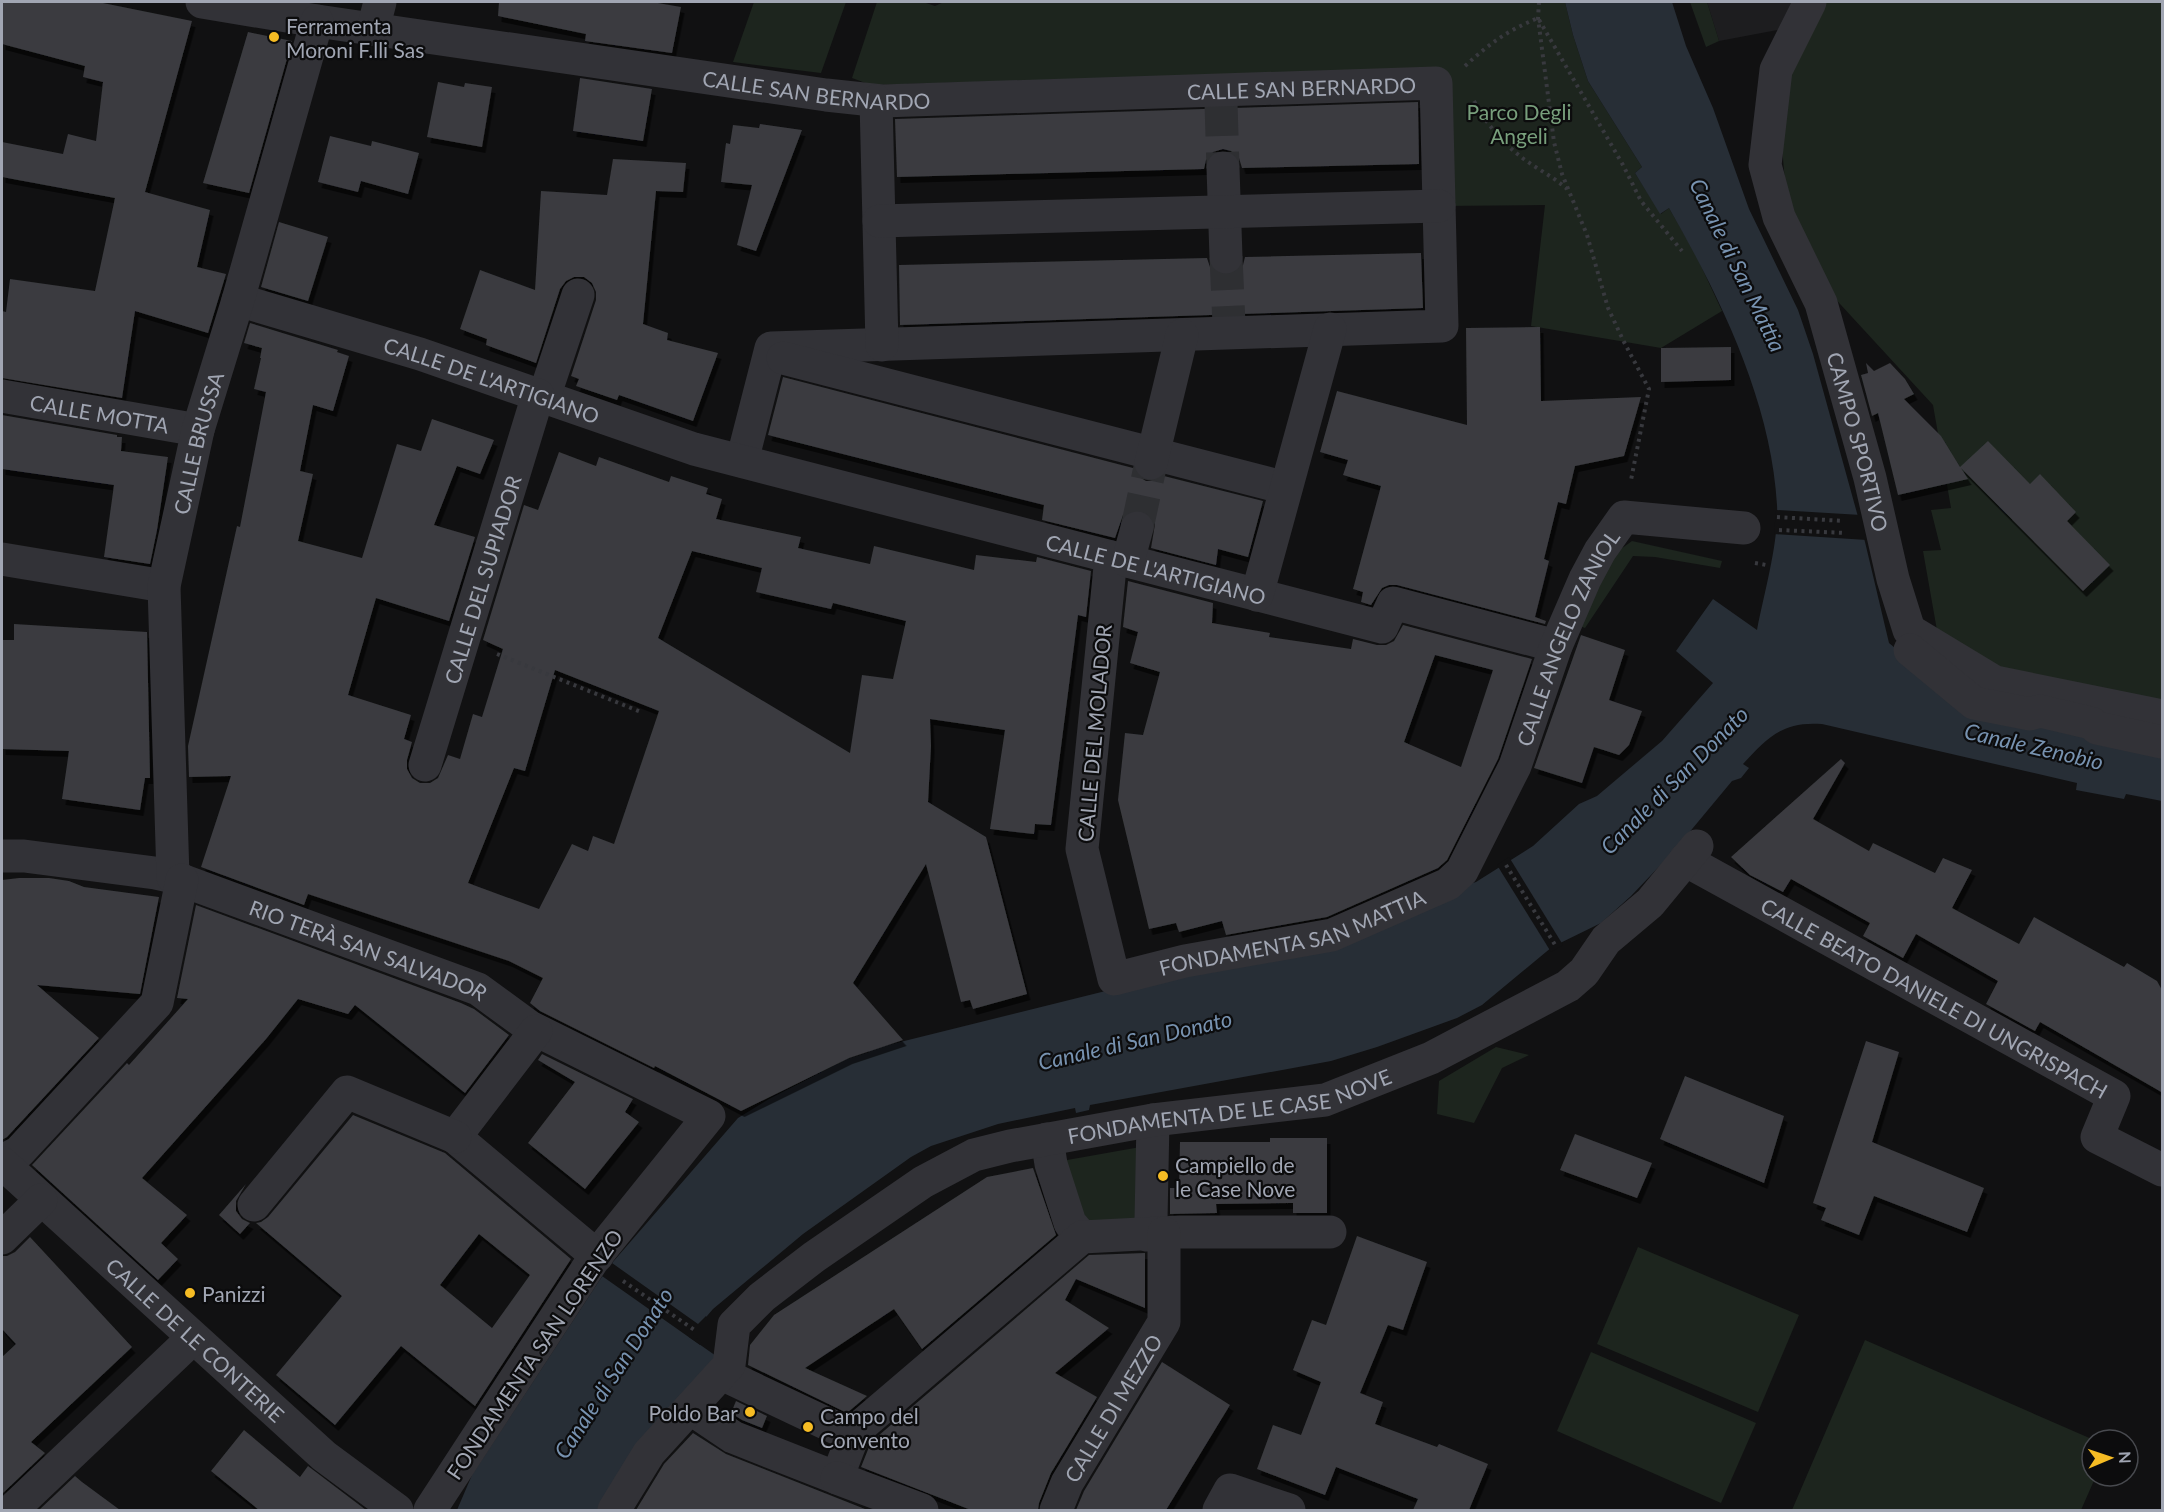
<svg xmlns="http://www.w3.org/2000/svg" width="2164" height="1512" font-family="Lato,sans-serif">
<style>
.built{fill:#1d1d1f}
.green{fill:#1d251e}
.water{fill:#272e36}
.pier{fill:#111112}
.building{fill:#3a3b3f;fill-rule:evenodd;filter:url(#shadow)}
.lines{fill:none;stroke-linecap:round;stroke-linejoin:round}
.pedestrian-tunnel{stroke:#2e2f32;stroke-width:33;stroke-dasharray:33 16;stroke-linecap:butt}
.path{stroke:#38393e;stroke-width:4;stroke-dasharray:3 4.5;stroke-linecap:butt}
.pedestrian{stroke:#323237;stroke-width:33}
.poi-dot{fill:#f6bc24;stroke:#0c0c0d;stroke-width:2}
.labels{text-anchor:middle;dominant-baseline:central;stroke-width:4.5;stroke-linejoin:round;paint-order:stroke}
.poi-label{font-size:21px;fill:#a1a6b3;stroke:#0c0c0d;text-anchor:start}
.street-label{font-size:21px;fill:#a1a6b3;stroke:#0c0c0d}
.park-label{font-size:21px;fill:#789f7c;stroke:#0c0c0d}
.water-label{font-size:22px;font-style:italic;fill:#7792b0;stroke:#0c0c0d}
</style>
<defs>
<filter id="shadow"><feDropShadow dx="3.5" dy="6" stdDeviation="0" flood-color="#0009"/></filter>
</defs>
<rect width="100%" height="100%" fill="#111112"/>
<polygon class="built" points="1707,2 1799,2 1783,29 1719,41"/>
<g class="green">
<polygon points="754,2 846,2 821,73 733,62"/>
<polygon points="877,2 923,2 935,6 944,2 1565,2 1573,35 1588,81 1642,167 1635,173 1661,214 1669,208 1695,253 1722,311 1661,348 1531,326 1545,205 1439,206 1439,69 871,85 852,78"/>
<polygon points="1690,2 1707,2 1719,41 1706,47"/>
<polygon points="1822,2 2162,2 2162,703 2000,669 1938,636 1923,551 1941,550 1931,510 1951,508 1933,405 1829,292 1806,253 1785,181 1781,136 1792,62"/>
<polygon points="1632,541 1722,561 1720,568 1655,557 1633,556 1585,628 1577,625 1610,557"/>
<polygon points="1496,1047 1529,1055 1502,1068 1474,1123 1437,1114 1439,1081"/>
<polygon points="1146,1146 1145,1219 1075,1222 1056,1162"/>
<polygon points="1638,1247 1799,1315 1758,1412 1597,1344"/>
<polygon points="1865,1340 2094,1440 2092,1440 2092,1476 2096,1476 2081,1510 1792,1510"/>
<polygon points="1591,1352 1756,1423 1721,1503 1557,1431"/>
</g>
<path class="water" d="M1565 2H1672L1686 46 1713 108 1749 209 1798 310 1813 354 1865 542 1889 643 1968 708 2162 748V801L2126 794 2124 799 2076 790 2077 783 1822 724C1783 721 1768 737 1743 764L1749 768 1741 778 1732 781 1673 852 1631 896 1601 923 1552 947 1482 1005 1457 1018 1377 1047 1331 1061 1090 1105 1089 1110 1076 1113 1075 1108 998 1124 931 1146 911 1157 803 1234 713 1309 689 1337 719 1358 602 1510H457L472 1475 599 1281 612 1263 738 1118 769 1099 847 1059 869 1052 868 1050 1174 974 1476 882 1533 846 1579 804 1597 796 1662 741 1713 683 1676 651 1713 599 1757 630C1764 593 1779 542 1777 505 1771 401 1720 297 1669 208L1660 214 1635 173 1642 167 1588 81 1573 35Z"/>
<g class="pier">
<polygon points="1776,510 1861,515 1867,540 1774,534"/>
<polygon points="1509,857 1563,945 1551,952 1497,865"/>
<polygon points="612,1263 698,1324 706,1316 708,1319 693,1336 702,1342 700,1345 602,1276"/>
</g>
<g class="building">
<polygon points="2,2 98,2 192,21 145,192 210,210 197,267 226,274 208,333 135,311 122,398 2,378 2,311 6,312 10,279 95,291 115,198 2,177 2,142 63,154 68,134 96,141 103,82 83,77 85,66 2,44"/>
<polygon points="499,2 652,2 681,7 672,53 585,41 586,34 498,16"/>
<polygon points="248,32 292,41 249,193 203,183"/>
<polygon points="580,78 652,89 643,141 573,131"/>
<polygon points="438,82 464,87 465,83 492,87 482,147 427,137"/>
<polygon points="1418,102 1419,164 1242,168 1239,158 1231,151 1223,149 1213,152 1206,160 1204,169 897,177 895,119"/>
<polygon points="760,124 802,130 756,251 737,245 752,185 721,182 726,143 730,144 733,125 759,128"/>
<polygon points="330,136 371,146 372,141 419,153 408,194 361,181 358,192 318,182"/>
<polygon points="613,159 686,163 683,192 656,191 643,324 668,333 667,340 718,353 693,421 619,395 617,400 576,386 579,379 571,376 596,300 596,292 592,283 584,277 574,277 566,281 560,289 536,363 486,345 487,339 460,329 480,270 535,290 541,191 607,195"/>
<polygon points="279,222 328,237 308,301 261,287"/>
<polygon points="1421,253 1423,308 900,325 899,265 1207,258 1210,267 1217,273 1226,276 1236,273 1243,265 1245,257"/>
<path d="M250 323 338 350 337 352 349 356 333 411 313 405 300 471 313 474 298 541 362 558 397 444 421 451 432 419 494 440 480 474 457 466 434 525 475 537 449 621 376 598 348 695 411 715 404 739 412 742 407 760V769L412 778 420 783H430L438 778 448 755 460 759 473 714 482 717 503 649 483 640 524 505 538 510 559 452 596 466 599 457 669 482 671 476 708 488 706 494 722 499 716 519 801 537 798 548 870 564 874 546 974 570 976 555 1036 562 1037 557 1091 571 1086 617 1078 615 1051 825 1035 824 1034 834 990 829 1005 730 930 719 931 746 928 802 986 837 1027 994 973 1009 970 1000 961 1002 926 864 853 983 903 1040 849 1058 741 1111 655 1066 654 1068 540 1011 530 1003 543 978 509 961 308 894 304 905 201 867 231 776 189 777 188 746 237 526 240 527 266 392 254 389 261 358H260L262 348 244 343ZM692 551 762 568 756 592 831 609 833 603 906 621 893 679 862 675 850 753 658 638ZM555 670 659 711 614 844 593 836 588 851 572 844 539 909 468 883 514 768 525 771Z"/>
<polygon points="1540,327 1541,401 1641,397 1624,456 1575,466 1566,504 1558,502 1544,559 1549,561 1535,617 1546,621 1545,624 1397,585 1389,585 1382,588 1371,605 1361,602 1363,592 1353,589 1381,486 1343,475 1348,460 1320,452 1337,391 1467,425 1466,328"/>
<polygon points="1731,347 1731,380 1661,382 1661,348"/>
<polygon points="1866,363 1874,371 1890,363 1905,379 1914,394 1904,399 1941,436 1960,467 1988,441 2030,484 2040,474 2076,512 2067,521 2110,565 2083,591 1961,468 1968,479 1898,495 1878,413 1872,416 1861,375 1868,373"/>
<polygon points="783,377 1133,468 1138,476 1146,481 1156,481 1164,476 1263,501 1248,557 1218,549 1216,565 1151,548 1155,524 1151,515 1141,510 1132,510 1123,515 1115,538 1042,520 1044,505 768,435"/>
<polygon points="2,415 117,435 117,437 122,437 121,451 168,457 157,530 150,564 104,557 114,485 2,469"/>
<path d="M1128 581 1213 603 1212 623 1270 633 1269 637 1351 649 1353 639 1377 645H1386L1394 641 1403 625 1532 659 1498 759 1447 860 1438 868 1327 917 1226 935 1222 921 1179 932 1176 923 1149 929 1118 800 1125 733 1143 735 1160 672 1130 663 1138 632 1123 627ZM1435 655 1493 670 1461 767 1404 742Z"/>
<polygon points="14,624 147,632 150,778 145,778 140,810 62,799 69,751 2,749 2,640 14,640"/>
<polygon points="1581,635 1625,650 1609,700 1642,711 1629,745 1619,755 1594,747 1582,783 1534,768"/>
<polygon points="1841,759 1845,763 1813,819 1869,851 1873,843 1935,873 1943,858 1972,870 1952,908 2019,944 2034,917 2124,967 2127,963 2157,981 2163,992 2163,1093 2040,1022 2035,1031 1986,1004 1998,981 1916,934 1903,958 1863,936 1870,923 1791,879 1783,892 1750,875 1731,857"/>
<polygon points="19,878 49,878 69,881 84,887 159,897 140,994 37,985 99,1038 7,1137 2,1140 2,880"/>
<polygon points="196,905 461,1003 474,1009 509,1035 465,1093 355,1005 348,1014 298,999 266,1039 142,1178 187,1215 161,1243 178,1259 158,1280 32,1165 127,1063 129,1065 188,999 177,998"/>
<polygon points="1866,1041 1899,1052 1872,1142 1984,1188 1967,1232 1874,1196 1859,1235 1821,1220 1826,1208 1813,1203"/>
<polygon points="542,1054 633,1099 625,1112 639,1122 585,1189 528,1143 575,1082 538,1060"/>
<polygon points="1685,1076 1784,1116 1764,1183 1660,1139"/>
<path d="M353 1115 445 1153 571 1259 475 1406 401 1346 335 1425 276 1375 342 1296 256 1223 261 1222 268 1217ZM479 1234 530 1275 492 1328 440 1285Z"/>
<polygon points="1575,1134 1652,1163 1637,1198 1560,1170"/>
<polygon points="1270,1138 1327,1138 1327,1213 1293,1213 1293,1203 1216,1204 1217,1213 1170,1214 1170,1188 1179,1188 1180,1142 1270,1142"/>
<polygon points="1033,1168 1056,1235 922,1349 894,1309 805,1368 867,1396 847,1413 748,1365 750,1345 774,1315 987,1177"/>
<polygon points="246,1184 236,1201 236,1211 242,1219 250,1223 240,1234 219,1215"/>
<polygon points="1357,1236 1427,1262 1403,1330 1388,1325 1360,1393 1383,1402 1375,1424 1437,1447 1439,1444 1488,1464 1469,1510 1413,1510 1418,1499 1336,1467 1325,1495 1257,1469 1273,1425 1301,1435 1321,1382 1293,1370 1312,1320 1326,1325"/>
<polygon points="30,1237 132,1347 31,1442 45,1453 2,1494 2,1357 16,1344 2,1329 2,1256 7,1256 15,1252"/>
<polygon points="1145,1253 1145,1308 1076,1279 1065,1300 1109,1328 1055,1373 1097,1397 1051,1473 1039,1503 1038,1510 971,1510 861,1467 871,1442 1089,1255"/>
<polygon points="1162,1362 1230,1405 1166,1510 1076,1510 1084,1491"/>
<polygon points="736,1401 767,1416 762,1428 742,1420 731,1413"/>
<polygon points="244,1430 300,1477 308,1466 366,1510 259,1510 211,1471"/>
<polygon points="693,1433 726,1454 865,1509 865,1510 636,1510 664,1464"/>
<polygon points="75,1476 82,1482 120,1510 39,1510"/>
</g>
<g class="lines">
<g class="pedestrian-tunnel">
<polyline points="1221,103 1223,168"/>
<polyline points="1226,257 1229,324"/>
<polyline points="1137,528 1151,463"/>
</g>
<g class="path">
<polyline points="1539,2 1538,18 1554,142 1562,174 1587,235 1608,308 1624,342 1649,389 1631,480"/>
<path d="M1465 66C1490 43 1507 31 1538 18L1623 165 1641 201 1682 251"/>
<path d="M1474 101C1487 125 1505 146 1528 162 1541 171 1555 178 1567 189"/>
<polyline points="1777,517 1844,521"/>
<polyline points="1779,530 1846,533"/>
<polyline points="1755,563 1766,565"/>
<polyline points="497,654 641,712"/>
<polyline points="1506,865 1557,948"/>
<polyline points="623,1281 696,1331"/>
</g>
<g class="pedestrian">
<path id="s1" d="M202 2 317 21 826 95 882 101 1436 83 1442 326 771 348 742 461"/>
<path id="s2" d="M1810 2 1776 70 1765 165 1779 217 1821 303 1870 478 1893 579 1909 630 1995 682 2162 716"/>
<polyline points="373,29 380,2"/>
<polyline points="876,101 882,345"/>
<polyline points="1223,168 1226,257"/>
<polyline points="879,221 1439,206"/>
<path id="s3" d="M238 300 420 354 694 449 1382 627 1393 603 1556 646"/>
<polyline points="783,358 1286,488"/>
<path id="s4" d="M2 396 198 430"/>
<polyline points="544,397 578,295"/>
<polyline points="1151,463 1182,335"/>
<path id="s5" d="M1111 557 1082 849 1114 979 1185 961 1332 935 1448 884 1462 871 1515 766 1556 646 1585 579 1600 551 1624 517 1744 528"/>
<polyline points="2,559 164,586"/>
<polyline points="1128,561 1137,528"/>
<polyline points="1257,595 1330,329"/>
<polyline points="1910,650 1974,703 2030,714 2040,711 2091,723 2097,728 2162,742"/>
<path id="s6" d="M425 765 538 395"/>
<path id="s7" d="M2 856H24L155 873 173 877 478 989 530 1027 709 1116 593 1260 430 1510"/>
<path id="s8" d="M1685 860 2114 1096 2097 1137 2162 1170"/>
<path id="s9" d="M173 877 164 586 198 430 238 300 317 21"/>
<polyline points="536,1031 455,1137 597,1256"/>
<polyline points="1047,1139 1051,1164 1070,1223 1082,1237"/>
<polyline points="2,1161 19,1152 157,1003 182,880"/>
<path id="s10" d="M2 1163 324 1456 397 1510"/>
<polyline points="254,1205 347,1092 455,1137"/>
<polyline points="1147,1235 1151,1220 1153,1120"/>
<polyline points="2,1238 41,1200"/>
<polyline points="690,1408 733,1437 837,1478 853,1436 722,1374"/>
<polyline points="853,1436 856,1430 1082,1237 1180,1232 1330,1232"/>
<polyline points="837,1478 922,1510"/>
<polyline points="12,1510 193,1338"/>
<path id="s11" d="M614 1510 649 1453 729 1365 734 1325 762 1297 814 1257 923 1182 974 1155 1010 1146 1153 1120 1325 1100 1431 1058 1568 986 1584 972 1606 940 1650 903 1697 846"/>
<path id="s12" d="M1056 1510 1067 1483 1164 1322V1233"/>
<polyline points="1219,1510 1230,1490 1289,1510"/>
</g>
</g>
<g class="poi-dot">
<circle cx="274" cy="37" r="6"/>
<circle cx="1163" cy="1176" r="6"/>
<circle cx="190" cy="1293" r="6"/>
<circle cx="750" cy="1412" r="6"/>
<circle cx="808" cy="1427" r="6"/>
</g>
<g class="labels">
<g class="poi-label">
<text x="286" y="25">Ferramenta<tspan x="286" dy="24">Moroni F.lli Sas</tspan></text>
<text x="1175" y="1164">Campiello de<tspan x="1175" dy="24">le Case Nove</tspan></text>
<text x="202" y="1293">Panizzi</text>
<text x="738" y="1412" text-anchor="end">Poldo Bar</text>
<text x="820" y="1415">Campo del<tspan x="820" dy="24">Convento</tspan></text>
</g>
<g class="street-label">
<text stroke="none"><textPath href="#s1" startOffset="621">CALLE SAN BERNARDO</textPath></text>
<text stroke="none"><textPath href="#s1" startOffset="1107">CALLE SAN BERNARDO</textPath></text>
<text stroke="none"><textPath href="#s3" startOffset="266">CALLE DE L'ARTIGIANO</textPath></text>
<text stroke="none"><textPath href="#s4" startOffset="99">CALLE MOTTA</textPath></text>
<text stroke="none"><textPath href="#s2" startOffset="465">CAMPO SPORTIVO</textPath></text>
<text stroke="none"><textPath href="#s9" startOffset="438">CALLE BRUSSA</textPath></text>
<text stroke="none"><textPath href="#s3" startOffset="957">CALLE DE L'ARTIGIANO</textPath></text>
<text stroke="none"><textPath href="#s6" startOffset="194">CALLE DEL SUPIADOR</textPath></text>
<text stroke="none"><textPath href="#s5" startOffset="1052">CALLE ANGELO ZANIOL</textPath></text>
<text transform="translate(1094 733) rotate(-85)">CALLE DEL MOLADOR</text>
<text stroke="none"><textPath href="#s5" startOffset="612">FONDAMENTA SAN MATTIA</textPath></text>
<text stroke="none"><textPath href="#s7" startOffset="381">RIO TERÀ SAN SALVADOR</textPath></text>
<text stroke="none"><textPath href="#s8" startOffset="285">CALLE BEATO DANIELE DI UNGRISPACH</textPath></text>
<text stroke="none"><textPath href="#s11" startOffset="782">FONDAMENTA DE LE CASE NOVE</textPath></text>
<text stroke="none"><textPath href="#s10" startOffset="262">CALLE DE LE CONTERIE</textPath></text>
<text transform="translate(534 1354) rotate(-56)">FONDAMENTA SAN LORENZO</text>
<text stroke="none"><textPath href="#s12" startOffset="117">CALLE DI MEZZO</textPath></text>
</g>
<g class="park-label">
<text x="1519" y="111">Parco Degli<tspan x="1519" dy="24">Angeli</tspan></text>
</g>
<g class="water-label">
<text transform="translate(1738 265) rotate(64)">Canale di San Mattia</text>
<text transform="translate(2034 746) rotate(13)">Canale Zenobio</text>
<text transform="translate(1674 780) rotate(-45)">Canale di San Donato</text>
<text transform="translate(1135 1040) rotate(-13)">Canale di San Donato</text>
<text transform="translate(613 1373) rotate(-57)">Canale di San Donato</text>
</g>
</g>
<rect width="2164" height="1512" fill="none" stroke="#a1a6b3" stroke-width="6"/>
<g transform="translate(2110 1458) rotate(88)"><circle r="28" fill="#0c0c0d" stroke="#484a4f" stroke-width="1.5"/>
<path d="M0-4.5L10 22L0 15L-10 22Z" fill="#f6bc24"/>
<text y="-9" font-size="16" font-weight="bold" text-anchor="middle" fill="#a1a6b3">N</text>
</g>
</svg>
